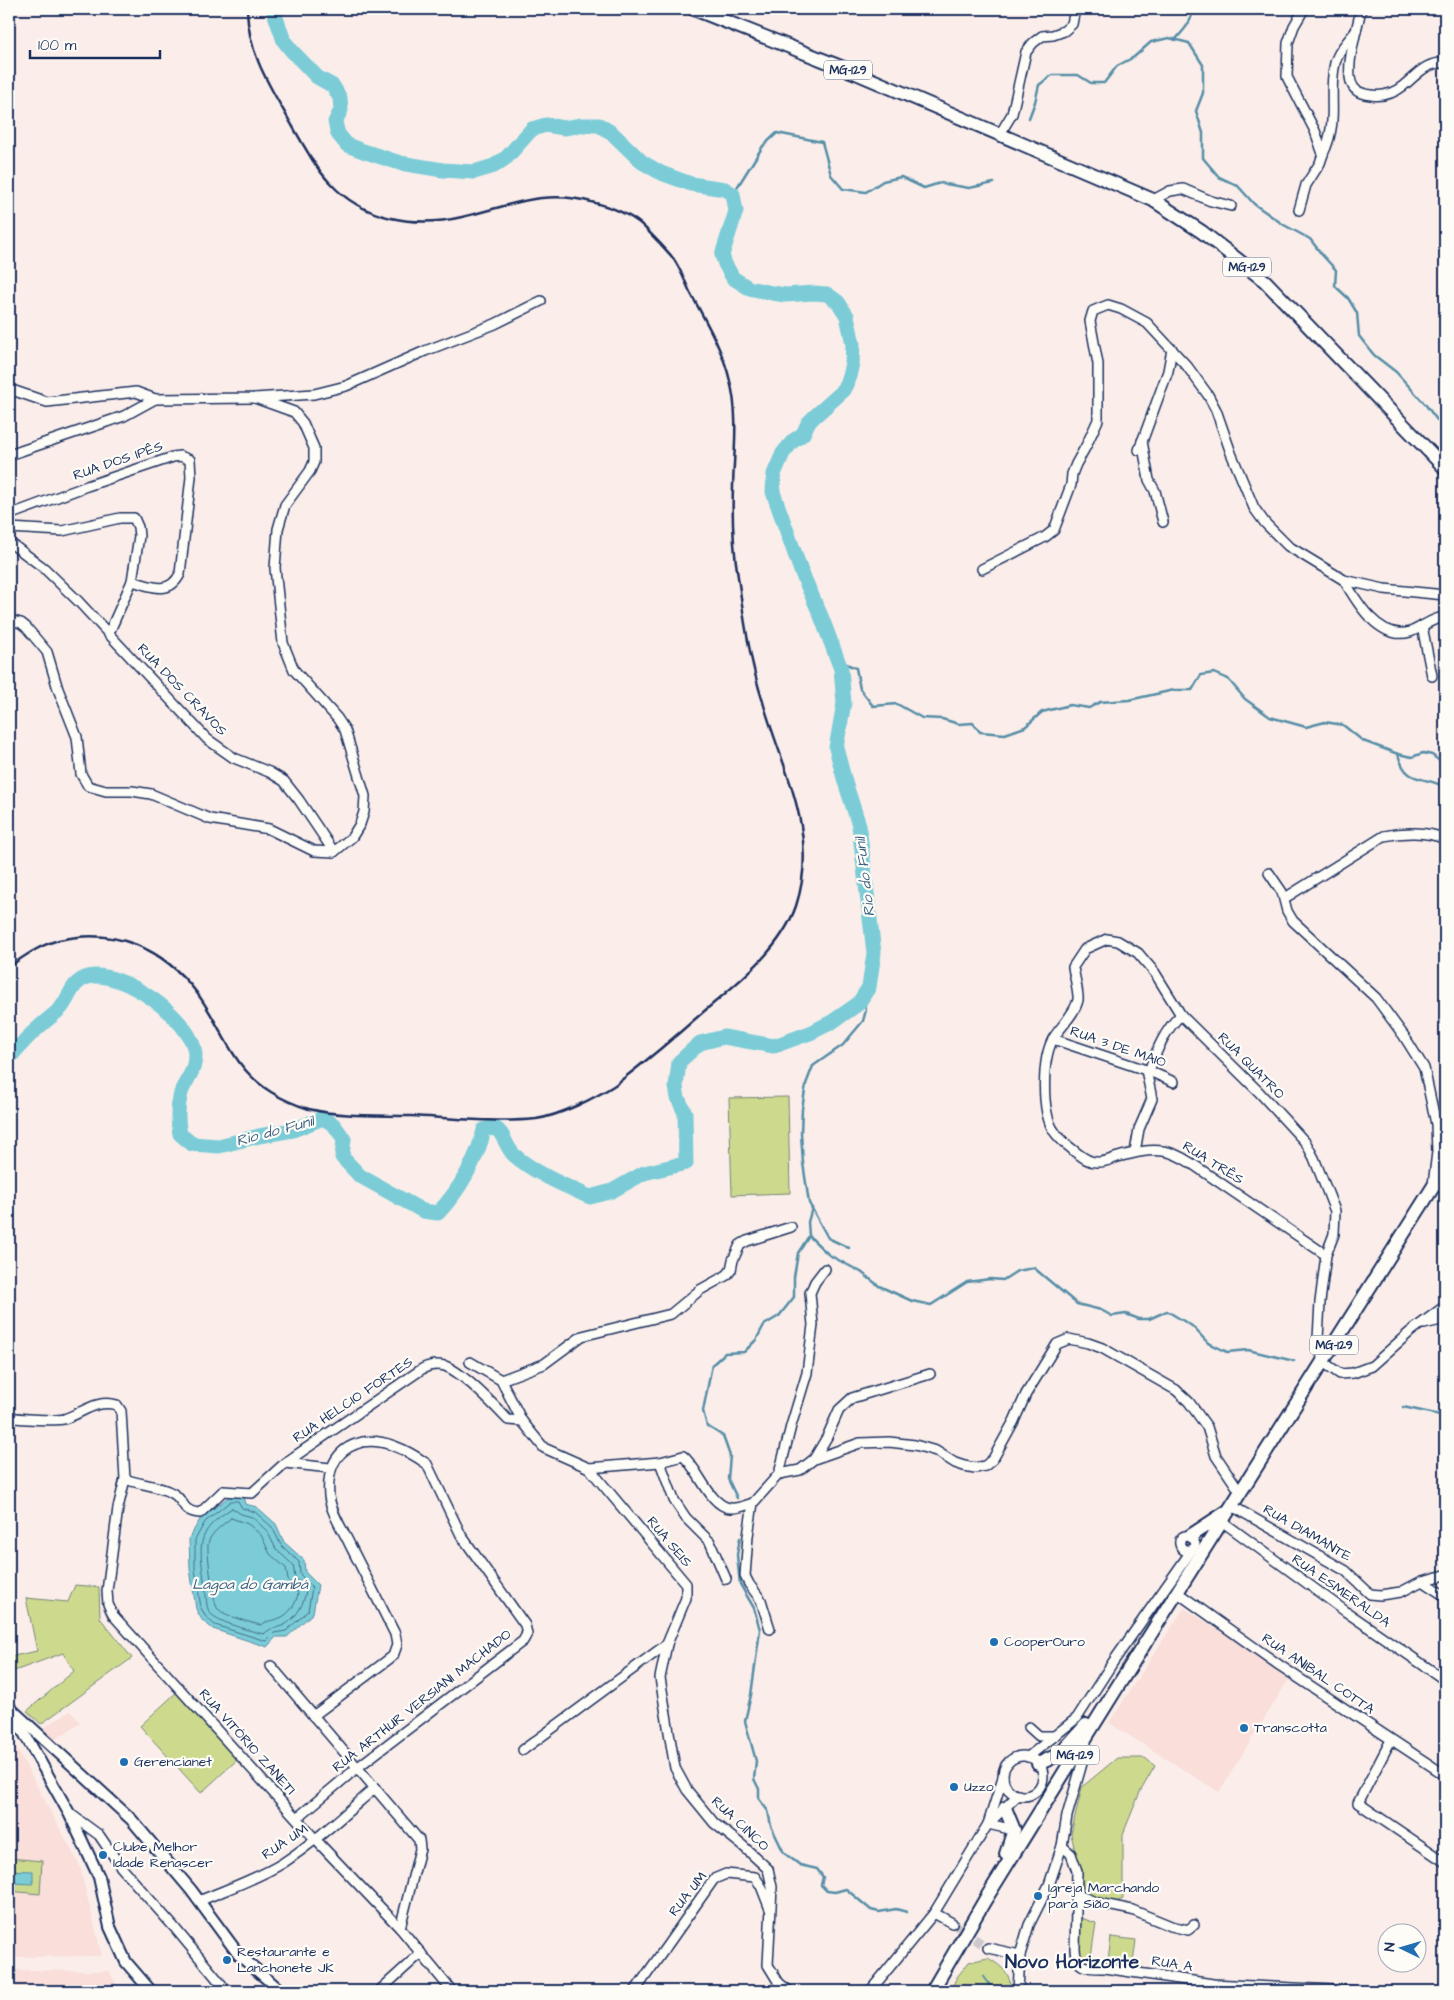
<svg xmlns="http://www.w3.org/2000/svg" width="1454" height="2000" font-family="'Architects Daughter',sans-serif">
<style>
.built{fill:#f9deda}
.green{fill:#cdda8e;stroke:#748476}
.water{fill:#7cccd7;stroke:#558da7}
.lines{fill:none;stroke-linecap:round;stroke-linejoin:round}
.shore{stroke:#426e8e;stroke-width:1}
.stream{stroke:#558da7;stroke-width:2.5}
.river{stroke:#7cccd7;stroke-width:15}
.minor-tunnel{stroke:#cec8ce;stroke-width:9;stroke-dasharray:9 4.5;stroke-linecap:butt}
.minor-casing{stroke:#1b2f5e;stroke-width:12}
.tertiary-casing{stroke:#1b2f5e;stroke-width:14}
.primary-casing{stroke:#1b2f5e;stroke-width:16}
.minor{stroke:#fdfcf7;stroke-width:9}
.tertiary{stroke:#fdfcf7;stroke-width:10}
.primary{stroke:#fdfcf7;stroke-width:12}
.rail{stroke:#1b2f5e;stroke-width:2.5}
.poi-dot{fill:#1f6fb2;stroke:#fdfcf7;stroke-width:2}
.labels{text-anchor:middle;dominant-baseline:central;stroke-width:4.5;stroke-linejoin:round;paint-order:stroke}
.shield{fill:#fdfcf7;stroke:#5f6c8c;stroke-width:1}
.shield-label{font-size:12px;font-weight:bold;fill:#1b2f5e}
.street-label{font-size:14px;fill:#1b2f5e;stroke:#fdfcf7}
.poi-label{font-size:14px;fill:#1b2f5e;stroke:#fdfcf7;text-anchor:start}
.water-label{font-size:15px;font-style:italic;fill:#385e82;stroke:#fdfcf7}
.district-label{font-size:19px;font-weight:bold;fill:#1b2f5e;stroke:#fdfcf7}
</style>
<rect width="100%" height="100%" fill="#fbeeea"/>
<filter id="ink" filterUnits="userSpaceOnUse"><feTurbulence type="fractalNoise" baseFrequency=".02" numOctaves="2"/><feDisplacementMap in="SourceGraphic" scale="10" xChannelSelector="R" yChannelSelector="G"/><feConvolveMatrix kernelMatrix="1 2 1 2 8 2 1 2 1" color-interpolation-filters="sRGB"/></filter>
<g filter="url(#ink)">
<g class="built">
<polygon points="1184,1608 1255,1653 1289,1679 1219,1792 1109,1723"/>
<polygon points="70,1711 81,1723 54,1740 43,1728"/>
<polygon points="9,1734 79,1864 102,1956 9,1957"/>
<polygon points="9,1970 109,1971 120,1991 9,1991"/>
</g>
<g class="green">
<polygon points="788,1097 790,1193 732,1195 729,1098"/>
<polygon points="75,1585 99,1587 100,1618 132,1658 41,1724 27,1711 74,1671 63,1653 9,1673 9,1657 37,1651 26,1598 68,1602"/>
<polygon points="177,1692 238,1759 201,1793 140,1726"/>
<polygon points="1117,1758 1145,1758 1155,1766 1140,1792 1123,1834 1123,1899 1116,1902 1085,1894 1071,1834 1082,1787"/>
<polygon points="9,1858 42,1861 40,1894 9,1891"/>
<polygon points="1081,1918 1096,1923 1090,1963 1081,1961 1078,1954"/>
<polygon points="1111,1937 1136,1940 1133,1963 1108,1961"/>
<path d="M988 1958C1001 1966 1012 1973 1010 1991H950L957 1977 969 1962Z"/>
</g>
<g class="water">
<polygon points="231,1495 243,1496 245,1504 257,1507 276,1524 284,1542 304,1560 305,1572 318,1585 313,1613 287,1637 276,1637 267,1647 213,1629 202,1620 196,1609 190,1569 189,1538 201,1518"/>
<polygon points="9,1870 33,1871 33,1884 9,1883"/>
</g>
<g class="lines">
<g class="shore">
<polygon points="231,1501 238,1501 242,1508 255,1512 272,1527 281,1545 299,1562 300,1574 312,1588 308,1611 286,1631 274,1633 266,1641 215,1625 206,1617 201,1608 195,1569 195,1540 205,1522"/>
<path d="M232 1508 241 1514 252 1517 267 1531 276 1549 293 1565 295 1577 306 1590C305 1603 295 1621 282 1626 272 1629 272 1627 264 1634 251 1631 219 1623 210 1613 205 1606 207 1595 205 1587 200 1547 193 1533 232 1508Z"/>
<path d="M231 1518 248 1524 261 1535 270 1554 286 1568 288 1580 298 1593C297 1602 290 1614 280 1618 273 1621 268 1620 261 1625 251 1623 225 1616 218 1609 213 1605 207 1552 208 1544 210 1533 223 1525 231 1518Z"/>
</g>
<g class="stream">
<path d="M1175 40C1184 30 1192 22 1193 9"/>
<polyline points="1029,118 1035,102 1039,85 1052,75 1078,75 1091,83 1104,83 1117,66 1134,57 1151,42 1169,38 1189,43 1203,65 1203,93 1196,111 1203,133 1203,158 1219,177 1238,186 1254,204 1284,225 1310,239 1323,256 1336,270 1335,286 1348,298 1357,313 1359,336 1374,355 1396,372 1425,404 1437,420 1445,421"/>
<polyline points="733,194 763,146 777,133 822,142 831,175 843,189 866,192 883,181 901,177 924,188 940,183 969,188 994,183"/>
<path d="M839 661 856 668 860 689 873 706 897 704 922 718 942 719 959 724 973 723 980 732 1005 734 1025 727 1042 712 1070 705 1089 708 1100 702 1129 700 1174 690H1192L1201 675 1214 673 1228 679 1245 699 1270 717 1306 727 1325 722 1343 725 1363 741 1398 754C1406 785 1423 775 1445 787"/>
<polyline points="1398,754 1412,757 1423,753 1432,755 1445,765"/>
<polyline points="809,1236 829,1255 861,1272 879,1286 912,1301 931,1305 967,1282 990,1279 1003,1280 1017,1271 1034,1268 1077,1304 1101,1310 1112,1316 1126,1314 1139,1319 1149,1319 1167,1311 1192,1326 1208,1343 1227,1352 1248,1350 1294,1361"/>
<polyline points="849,1248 828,1238 809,1203 803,1163 801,1133 802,1109 806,1084 813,1066 843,1045 863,1021 866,1010 863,996"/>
<polyline points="1403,1407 1445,1416"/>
<polyline points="737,1498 728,1479 730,1456 723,1436 707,1426 703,1411 712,1365 725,1353 744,1352 756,1340 764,1325 779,1316 794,1297 794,1277 798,1253 809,1236 808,1222 812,1208"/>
<polyline points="740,1538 737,1555 740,1584 754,1608 760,1630 751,1695 745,1721 756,1761 754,1779 759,1789 759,1799 768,1811 771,1826 784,1853 800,1865 817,1869 823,1877 821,1885 827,1891 835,1892 846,1889 871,1910 879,1912 896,1909 907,1912"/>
<polyline points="983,1976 994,1991"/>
</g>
<path class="river" d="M9 1058C18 1048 27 1037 38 1028 45 1021 54 1015 61 1008 70 997 72 981 88 977 120 968 194 1020 195 1054 195 1074 186 1078 181 1093 177 1107 177 1120 180 1134L192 1144 219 1146 259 1136 293 1130 323 1118 334 1125 344 1139 342 1157 360 1176 423 1211 438 1213C459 1191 477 1160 484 1130L494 1127C505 1134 505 1146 514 1155 536 1174 564 1185 590 1197L612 1191 644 1173 686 1163 685 1113 678 1098 676 1087 679 1062 700 1043 724 1037 774 1046 810 1033 832 1022 858 1004 869 987 874 953 859 825 845 782 836 748 844 703 841 669 821 616 801 571 773 492 774 474 783 453 793 441 803 434 808 423 815 416 842 392 848 381 852 363 853 344 847 316 838 302 827 294 813 293 786 295 772 293 749 288 733 278 725 264 722 255 736 211 733 194 725 189 691 184 661 173 642 162 612 133 599 125H582L564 128 546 125 532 129 507 157 494 166 474 172 443 170 400 163 363 151 347 145 338 134 335 122 341 110 340 98 333 86 317 77 292 51 284 41 273 9"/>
<polyline class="minor-tunnel" points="952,1923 988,1948"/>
<g class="minor-casing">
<g id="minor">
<path d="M1361 9C1358 27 1342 73 1354 88 1358 93 1364 94 1371 95 1383 97 1394 93 1403 86 1417 75 1425 62 1445 63"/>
<polyline points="1000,134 1012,114 1026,52 1033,43 1042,36 1053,35 1064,31 1072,24 1075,9"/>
<path d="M1323 154C1340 119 1327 96 1335 63 1338 51 1348 41 1356 31"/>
<polyline points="1153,200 1170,191 1183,189 1211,201 1231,206"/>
<polyline points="1299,210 1306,185 1320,163 1323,154 1315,131 1287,77 1288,43 1294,26 1304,9"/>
<polyline points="9,389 47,402 136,392 155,399 255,398 314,394 346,386 425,351 495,324 541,301"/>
<polyline points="1142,441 1149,480 1155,491 1163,522"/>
<polyline points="1139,450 1168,371 1172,349"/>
<polyline points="9,455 124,416 155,399"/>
<path d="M9 515 87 486 173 457 180 456 190 460 191 477 180 574C169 596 151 586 132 581"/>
<polyline points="9,528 62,531 120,518 134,518 138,527 139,536 132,581 109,633"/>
<polyline points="9,542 44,568 78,601 207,739 234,758 269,772 284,781 299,800 334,852"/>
<polyline points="982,569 1045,537 1054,530 1071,485 1072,474 1076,464 1086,446 1098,420 1098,364 1090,321 1093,311 1108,305 1121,309 1147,323 1187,366 1208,395 1216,410 1231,453 1254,508 1265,523 1288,546 1344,580 1384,589 1445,595"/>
<path d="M1344 580C1356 601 1379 641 1410 632 1422 628 1431 618 1445 617"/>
<polyline points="9,620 21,623 26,627 47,652 58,689 77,737 81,774 88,786 106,791 132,791 151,794 210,819 269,829 314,851 334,852 352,837 360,824 364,812 365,796 345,730 337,718 294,670 283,643 275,568 278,529 285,505 310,471 314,462 314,448 303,423 294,412 255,398"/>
<polyline points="1422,626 1432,676"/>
<polyline points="1269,873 1282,892 1287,911 1293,921 1376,998 1404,1036 1424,1068 1436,1124 1437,1152 1433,1185"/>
<path d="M1285 898 1384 836C1402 832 1427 831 1445 839"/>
<polyline points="1053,1039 1149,1071 1174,1082"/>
<path d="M1149 1071C1156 1052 1165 1029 1181 1015"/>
<polyline points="1135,1152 1139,1129 1152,1099 1146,1070"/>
<path d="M1326 1255 1191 1163C1183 1158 1173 1152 1163 1151 1148 1149 1133 1153 1118 1157 1111 1159 1104 1163 1096 1162 1087 1162 1080 1155 1073 1150 1066 1144 1059 1139 1054 1131 1041 1112 1042 1059 1053 1039 1060 1027 1075 1014 1078 1000 1079 993 1074 975 1073 967L1085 949 1107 939 1118 941 1138 953 1155 973 1181 1015 1259 1092 1306 1143 1314 1158 1335 1211 1334 1234 1326 1255 1320 1302 1318 1339 1323 1362 1340 1374 1353 1373 1372 1366 1410 1332 1445 1306"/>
<polyline points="1424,1324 1445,1319"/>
<polyline points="470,1362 501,1380 522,1421"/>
<polyline points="501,1380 544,1364 582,1336 671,1314 700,1290 727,1275 731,1270 733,1260 740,1245 747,1241 791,1227"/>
<path d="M9 1417C19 1419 56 1421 64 1419 83 1413 96 1399 117 1405L121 1411 125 1479C141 1485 157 1485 172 1493 185 1499 180 1512 200 1513L223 1491 252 1493 285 1463 422 1369C429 1365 437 1364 445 1366 464 1373 494 1405 508 1420L522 1421 544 1448 589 1468 660 1462 683 1456C699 1469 709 1505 730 1508 737 1509 746 1505 753 1503"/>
<polyline points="814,1459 860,1443 889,1442 915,1445 936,1451 955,1463 964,1466 975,1468 985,1466 993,1459 1014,1421 1026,1394 1057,1344 1069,1339 1088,1343 1102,1348 1176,1390 1189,1402 1207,1427 1216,1456 1241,1493"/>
<polyline points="660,1462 674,1500 686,1518 710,1542 726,1579"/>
<polyline points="285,1463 330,1468"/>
<polyline points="589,1468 686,1584 686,1598 667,1644 660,1678 675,1768 687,1790 714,1823 743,1846 768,1869 772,1887 768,1965 779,1983 789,1991"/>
<polyline points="779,1474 800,1470 814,1459 827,1437 839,1410 852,1398 930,1374"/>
<polyline points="125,1479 118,1508 107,1591 108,1604 113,1615 315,1839 400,1928 452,1991"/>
<polyline points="1232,1506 1346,1571 1370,1594 1380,1595 1401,1592 1422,1581 1445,1596"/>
<polyline points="1223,1522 1345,1611 1445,1680"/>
<polyline points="1422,1581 1445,1575"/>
<polyline points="1178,1593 1279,1665 1445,1775"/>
<polyline points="770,1629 761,1600 749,1584 745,1576 748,1536 753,1503 779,1474 791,1426 807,1373 813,1325 810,1293 815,1282 825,1269"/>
<polyline points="271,1666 419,1840 420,1849 400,1928"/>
<polyline points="1029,1727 1039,1736 1054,1736"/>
<polyline points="1391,1740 1358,1803 1445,1862"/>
<polyline points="523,1750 667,1644"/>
<circle cx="1023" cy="1776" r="20"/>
<path d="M1028 1757 1077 1718 1113 1662 1194 1547 1195 1544 1192 1537C1182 1532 1175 1543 1184 1550H1191"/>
<polyline points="69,1813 99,1835 121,1867 174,1927 227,1991"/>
<path d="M297 1818 358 1767 523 1641 527 1634 525 1625 461 1535 427 1464C409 1451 379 1435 356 1444 333 1452 327 1474 329 1496 331 1513 343 1530 350 1545 365 1575 380 1604 395 1634L397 1645 393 1656 313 1716"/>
<polyline points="990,1822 1018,1795"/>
<polyline points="988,1824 1014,1830"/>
<path d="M1062 1846 1071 1854 1077 1871 1075 1949C1076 1969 1087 1968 1104 1968L1213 1984 1354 1991"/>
<polyline points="1075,1894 1098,1903 1132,1910 1171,1926 1188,1930 1194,1925"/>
<path d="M199 1901C227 1889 257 1879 283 1863 316 1841 345 1814 375 1788"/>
<polyline points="934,1913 952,1923"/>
<polyline points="988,1948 1020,1955"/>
<polyline points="379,1991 421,1953"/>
<polyline points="635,1991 714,1879 726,1874 755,1877 761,1886 770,1909"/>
<polyline points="870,1991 934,1913 988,1824 1003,1777"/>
<polyline points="1018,1991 1020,1955 1029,1925 1049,1885 1062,1846 1067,1816 1081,1767 1086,1743"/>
</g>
</g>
<g class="tertiary-casing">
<g id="tertiary">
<polyline points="11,1709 131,1819 191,1890 239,1955 281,1991"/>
<polyline points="15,1717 69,1813 99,1877 110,1927 126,1962 151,1991"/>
</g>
</g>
<g class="primary-casing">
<g id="primary">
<polyline points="694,9 856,73 1153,200 1202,232 1265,281 1445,468"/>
<polyline points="1190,1536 1228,1511"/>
<polyline points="1038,1764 1060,1754 1086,1725"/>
<polyline points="1005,1808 1014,1830 1006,1854"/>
<polyline points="932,1991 985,1900 1116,1689 1445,1168"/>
</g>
</g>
<use href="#minor" class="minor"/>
<use href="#tertiary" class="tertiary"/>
<use href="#primary" class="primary"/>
<path class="rail" d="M9 967C24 956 40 945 59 940 115 927 163 948 197 993 223 1028 231 1067 271 1092 282 1099 296 1105 309 1109 341 1117 378 1115 411 1116 450 1118 497 1123 536 1119 559 1116 595 1098 615 1085 645 1062 674 1038 702 1013 736 984 781 950 796 906 820 833 783 772 763 702 750 662 744 619 738 577 733 547 732 516 733 486 734 452 739 415 730 381 723 350 705 320 690 292 685 281 680 268 673 258 664 247 652 235 642 225 629 214 611 207 595 203 544 188 510 206 462 217 415 228 364 220 330 183 315 167 304 146 293 127 271 88 248 55 247 9"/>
</g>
</g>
<g class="poi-dot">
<circle cx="994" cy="1642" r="5"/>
<circle cx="1244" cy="1728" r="5"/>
<circle cx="124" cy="1762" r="5"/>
<circle cx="954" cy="1787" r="5"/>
<circle cx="103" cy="1855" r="5"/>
<circle cx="1038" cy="1896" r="5"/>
<circle cx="227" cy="1960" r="5"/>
</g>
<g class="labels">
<g class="shield">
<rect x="824" y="60.5" width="48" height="19" rx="4"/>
<rect x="1223" y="257.5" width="48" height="19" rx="4"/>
<rect x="1310" y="1335.5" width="48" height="19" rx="4"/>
<rect x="1051" y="1745.5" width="48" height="19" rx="4"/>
</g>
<g class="shield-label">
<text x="848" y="70">MG-129</text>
<text x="1247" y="267">MG-129</text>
<text x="1334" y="1345">MG-129</text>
<text x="1075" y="1755">MG-129</text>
</g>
<g class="street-label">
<text transform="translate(118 461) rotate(-19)">RUA DOS IPÊS</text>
<text transform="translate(182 690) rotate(46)">RUA DOS CRAVOS</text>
<text transform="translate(1118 1047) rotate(19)">RUA 3 DE MAIO</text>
<text transform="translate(1251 1066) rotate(45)">RUA QUATRO</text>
<text transform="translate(1213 1163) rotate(32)">RUA TRÊS</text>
<text transform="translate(353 1400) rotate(-34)">RUA HELCIO FORTES</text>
<text transform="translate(1307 1533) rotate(30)">RUA DIAMANTE</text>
<text transform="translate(669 1542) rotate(50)">RUA SEIS</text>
<text transform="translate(1341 1591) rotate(35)">RUA ESMERALDA</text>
<text transform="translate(1318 1674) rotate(34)">RUA ANIBAL COTTA</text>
<text transform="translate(422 1701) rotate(-38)">RUA ARTHUR VERSIANI MACHADO</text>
<text transform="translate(247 1742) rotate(48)">RUA VITÓRIO ZANETI</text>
<text transform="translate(740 1824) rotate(43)">RUA CINCO</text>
<text transform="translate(285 1842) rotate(-34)">RUA UM</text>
<text transform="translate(688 1894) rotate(-52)">RUA UM</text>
<text transform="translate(1172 1964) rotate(9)">RUA A</text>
</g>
<g class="poi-label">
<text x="1004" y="1642">CooperOuro</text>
<text x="1254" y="1728">Transcotta</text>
<text x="134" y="1762">Gerencianet</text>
<text x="964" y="1787">Uzzo</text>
<text x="113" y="1847">Clube Melhor<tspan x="113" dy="16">Idade Renascer</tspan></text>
<text x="1048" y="1888">Igreja Marchando<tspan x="1048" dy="16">para Sião</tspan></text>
<text x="237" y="1952">Restaurante e<tspan x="237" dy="16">Lanchonete JK</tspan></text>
</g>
<g class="water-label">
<text transform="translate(865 877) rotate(-97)">Rio do Funil</text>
<text transform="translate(275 1131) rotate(-15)">Rio do Funil</text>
<text x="250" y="1584">Lagoa do Gambá</text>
</g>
<g class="district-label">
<text x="1072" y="1962">Novo Horizonte</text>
</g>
</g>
<rect width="1454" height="2000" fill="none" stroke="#fdfcf7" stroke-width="30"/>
<rect x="15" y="15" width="1424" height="1970" fill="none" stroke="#1b2f5e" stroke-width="2" filter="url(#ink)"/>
<g transform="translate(1402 1948) rotate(275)"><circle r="24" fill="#fdfcf7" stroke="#a3aaba"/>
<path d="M0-4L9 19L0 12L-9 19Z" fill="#1f6fb2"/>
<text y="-8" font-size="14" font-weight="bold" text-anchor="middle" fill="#1b2f5e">N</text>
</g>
<path d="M30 50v8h130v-8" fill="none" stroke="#1b2f5e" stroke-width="2.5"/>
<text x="38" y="50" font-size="15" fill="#1b2f5e" stroke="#fdfcf7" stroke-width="4" paint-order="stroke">100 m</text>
</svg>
